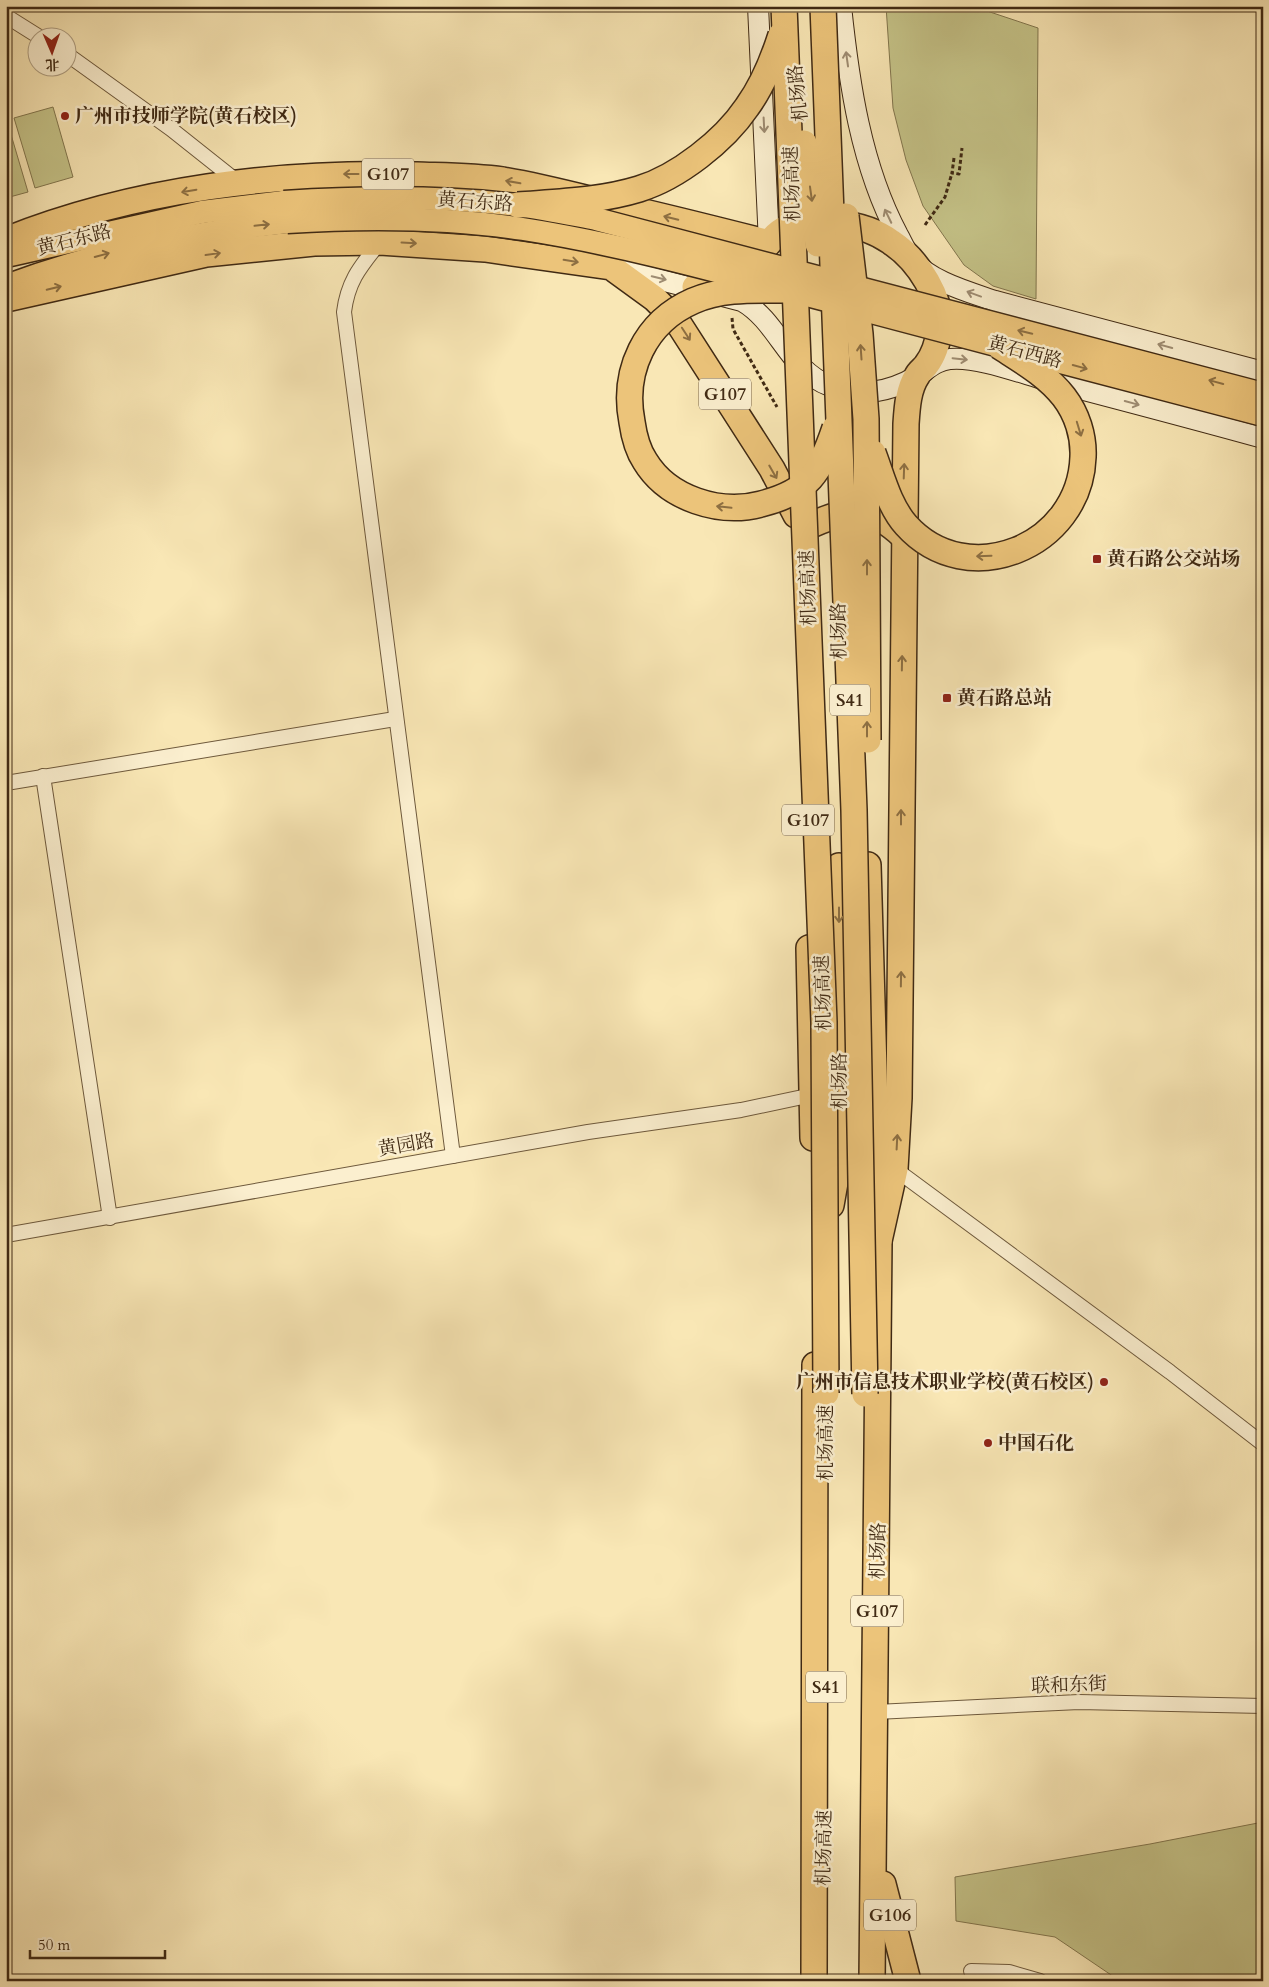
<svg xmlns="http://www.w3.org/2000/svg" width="1269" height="1987" font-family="Cardo,'Noto Serif SC',serif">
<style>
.green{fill:#c5c388;stroke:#82764e}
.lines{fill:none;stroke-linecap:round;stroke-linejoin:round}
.street-casing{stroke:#6e593c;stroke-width:16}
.secondary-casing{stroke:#402a14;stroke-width:22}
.primary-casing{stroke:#402a14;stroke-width:25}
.highway-casing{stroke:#402a14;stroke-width:28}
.path{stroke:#402a14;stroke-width:3;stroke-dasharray:4 2.5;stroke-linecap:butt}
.street{stroke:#fbefcf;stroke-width:14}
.secondary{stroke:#fbefcf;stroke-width:20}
.primary{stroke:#ecc47a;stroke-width:22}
.highway{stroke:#ecc47a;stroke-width:25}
.primary-bridge-casing{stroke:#402a14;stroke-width:25;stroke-linecap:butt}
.highway-bridge-casing{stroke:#402a14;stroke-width:28;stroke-linecap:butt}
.primary-bridge{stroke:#ecc47a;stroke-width:22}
.highway-bridge{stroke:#ecc47a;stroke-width:25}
.oneway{stroke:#9e8c72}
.oneway2{stroke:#8d6f42}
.poi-dot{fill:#8f2418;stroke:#fbefcf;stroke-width:2}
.labels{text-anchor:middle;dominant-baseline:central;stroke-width:5;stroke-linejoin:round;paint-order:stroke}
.shield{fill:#fbefcf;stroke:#78654c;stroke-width:1}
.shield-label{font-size:18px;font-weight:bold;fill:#402a14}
.street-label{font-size:19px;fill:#402a14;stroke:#fbefcf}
.poi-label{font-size:19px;font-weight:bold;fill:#402a14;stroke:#fbefcf;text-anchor:start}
</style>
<rect width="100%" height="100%" fill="#f9e7b5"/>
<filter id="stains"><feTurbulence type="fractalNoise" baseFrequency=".004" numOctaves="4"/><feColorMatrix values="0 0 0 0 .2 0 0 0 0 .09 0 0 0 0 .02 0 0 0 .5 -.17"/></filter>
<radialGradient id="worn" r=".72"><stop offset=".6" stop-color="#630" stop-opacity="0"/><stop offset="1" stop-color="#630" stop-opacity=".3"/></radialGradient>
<g class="green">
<polygon points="886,6 972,6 1038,28 1036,299 993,286 964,265 923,206 906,160 893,108"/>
<polygon points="53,107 73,177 35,188 14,118"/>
<polygon points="7,121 28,192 6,198 6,122"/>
<polygon points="1263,1822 1263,1981 1120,1981 1055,1937 956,1921 955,1877 1150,1844"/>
</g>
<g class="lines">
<g class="street-casing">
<g id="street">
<polyline points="6,16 41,38"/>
<polyline points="68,55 171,129 239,183"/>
<path d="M380 242C361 266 348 280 344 312L453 1156"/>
<polyline points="43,776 110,1218"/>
<polyline points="6,783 395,719"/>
<polyline points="895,1169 1170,1372 1263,1444"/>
<polyline points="6,1235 588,1132 741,1110 812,1095"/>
<polyline points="876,1712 1079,1702 1263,1706"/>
<polyline points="971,1971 1009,1972 1040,1981"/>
</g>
</g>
<g class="secondary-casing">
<g id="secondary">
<polyline points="758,6 769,243 766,252"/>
<path d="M841 6C849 83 861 166 898 235 902 242 906 252 911 258 928 281 969 292 995 301L1263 372"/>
<path d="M615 268 742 301C779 322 788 370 830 386 859 398 890 392 917 376 928 369 937 360 950 359 976 356 1021 373 1046 380 1118 399 1191 418 1263 438"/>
</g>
</g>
<g class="primary-casing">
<g id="primary">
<polyline points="6,256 202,212 284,202"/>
<path d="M6 286C97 252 191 233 287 222"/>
</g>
</g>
<g class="highway-casing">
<g id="highway">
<path d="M6 240C133 189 281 171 417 175 445 176 474 176 503 180 540 186 577 196 614 205 666 217 718 230 769 243 785 221 812 219 838 223 855 225 876 231 891 242 918 260 944 299 939 332 938 343 933 356 927 364 924 369 919 371 917 376 908 389 907 409 906 424L899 1098 895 1169 879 1241"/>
<polyline points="695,287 719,268 722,252"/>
<polyline points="6,299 206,254 314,243 380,242 485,249 611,267 655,299 677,321 772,469 796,515"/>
<path d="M807 527C847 508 870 504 904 537"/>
<polyline points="868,865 879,1241 872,1981"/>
<polyline points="809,948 813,1138"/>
<polyline points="831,1205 837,1171 840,1122 839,866"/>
<polyline points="883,1884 908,1981"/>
<polyline points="814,1981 815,1365"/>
</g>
</g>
<g class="path">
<polyline points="954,158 952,173 959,174 962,148"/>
<polyline points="925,225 945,197 952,173"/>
<polyline points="732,318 733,329 777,407"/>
</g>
<use href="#street" class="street"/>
<use href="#secondary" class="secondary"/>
<use href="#primary" class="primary"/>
<use href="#highway" class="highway"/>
<g class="primary-bridge-casing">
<g id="primary-bridge">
<path d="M284 202C361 197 440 196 517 205 543 208 570 214 596 219L1263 394"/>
<path d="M287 222C366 217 445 217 523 229 632 246 738 277 845 305 984 342 1124 379 1263 415"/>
</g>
</g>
<g class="highway-bridge-casing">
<g id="highway-bridge">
<polyline points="784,6 824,1022 826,1393"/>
<polyline points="823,6 854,810 865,1394"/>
<polyline points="804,143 818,244"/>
<path d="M518 205C558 202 600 201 639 189 678 177 724 141 747 107 763 85 773 60 781 35"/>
<polyline points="846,216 860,334 866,419 868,740"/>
<path d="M786 290C755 290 722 288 693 301 645 322 622 371 632 422 634 436 637 449 645 461 668 499 720 515 761 504 809 492 820 473 835 428"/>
<path d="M873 453C882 477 889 506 906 525 967 593 1080 547 1083 457 1084 436 1077 414 1064 397 1047 375 1022 361 999 346"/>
</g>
</g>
<use href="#primary-bridge" class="primary-bridge"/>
<use href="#highway-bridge" class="highway-bridge"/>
</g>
<defs><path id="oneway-shaft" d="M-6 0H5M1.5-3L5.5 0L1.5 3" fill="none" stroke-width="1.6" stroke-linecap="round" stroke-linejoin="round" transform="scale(1.25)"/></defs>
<g class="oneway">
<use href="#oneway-shaft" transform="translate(847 59) rotate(-98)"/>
<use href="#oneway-shaft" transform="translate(764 125) rotate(87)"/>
<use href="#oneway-shaft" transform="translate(888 216) rotate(-116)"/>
<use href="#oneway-shaft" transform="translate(659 278) rotate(14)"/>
<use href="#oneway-shaft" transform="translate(974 294) rotate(-160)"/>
<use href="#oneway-shaft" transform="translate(1165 346) rotate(-165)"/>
<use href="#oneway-shaft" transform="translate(960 359) rotate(6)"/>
<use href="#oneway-shaft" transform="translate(1132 403) rotate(15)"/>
</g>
<g class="oneway2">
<use href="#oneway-shaft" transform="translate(351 174) rotate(180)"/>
<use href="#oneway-shaft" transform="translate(513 182) rotate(-170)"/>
<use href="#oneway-shaft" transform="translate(189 191) rotate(170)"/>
<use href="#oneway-shaft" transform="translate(811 194) rotate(82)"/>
<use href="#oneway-shaft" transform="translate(671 218) rotate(-166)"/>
<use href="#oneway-shaft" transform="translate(262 225) rotate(-6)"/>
<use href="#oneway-shaft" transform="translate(409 243) rotate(3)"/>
<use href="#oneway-shaft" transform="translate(213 254) rotate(-8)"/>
<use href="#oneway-shaft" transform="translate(102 255) rotate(-15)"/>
<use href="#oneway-shaft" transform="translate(571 261) rotate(9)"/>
<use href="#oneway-shaft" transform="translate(54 288) rotate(-13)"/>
<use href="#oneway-shaft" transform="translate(1025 332) rotate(-166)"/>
<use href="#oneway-shaft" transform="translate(686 334) rotate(57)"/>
<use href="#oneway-shaft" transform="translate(861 352) rotate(-94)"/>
<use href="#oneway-shaft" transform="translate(1080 367) rotate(15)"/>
<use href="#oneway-shaft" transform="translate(1216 382) rotate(-165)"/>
<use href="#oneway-shaft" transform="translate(1079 429) rotate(73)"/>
<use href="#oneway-shaft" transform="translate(904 471) rotate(-88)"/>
<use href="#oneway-shaft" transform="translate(773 472) rotate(60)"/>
<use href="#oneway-shaft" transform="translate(724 507) rotate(-174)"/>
<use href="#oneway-shaft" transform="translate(984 556) rotate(178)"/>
<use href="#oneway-shaft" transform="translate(867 567) rotate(-90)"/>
<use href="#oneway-shaft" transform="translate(902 663) rotate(-89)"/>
<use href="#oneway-shaft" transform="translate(867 729) rotate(-90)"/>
<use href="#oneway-shaft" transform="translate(901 817) rotate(-90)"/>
<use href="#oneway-shaft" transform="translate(839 915) rotate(90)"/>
<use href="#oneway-shaft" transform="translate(901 979) rotate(-89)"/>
<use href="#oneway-shaft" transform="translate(897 1142) rotate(-87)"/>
</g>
<g class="poi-dot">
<circle cx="65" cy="116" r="5"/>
<rect x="1092" y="554" width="10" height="10" rx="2.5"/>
<rect x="942" y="693" width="10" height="10" rx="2.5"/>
<circle cx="1104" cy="1382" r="5"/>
<circle cx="988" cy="1443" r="5"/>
</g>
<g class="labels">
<g class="shield">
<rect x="362" y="158.5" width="52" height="31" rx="4"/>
<rect x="699" y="378.5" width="52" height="31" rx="4"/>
<rect x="830" y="684.5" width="40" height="31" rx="4"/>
<rect x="782" y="804.5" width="52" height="31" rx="4"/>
<rect x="851" y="1595.5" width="52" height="31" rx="4"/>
<rect x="806" y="1671.5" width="40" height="31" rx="4"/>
<rect x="864" y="1899.5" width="52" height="31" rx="4"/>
</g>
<g class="shield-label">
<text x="388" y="174">G107</text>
<text x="725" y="394">G107</text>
<text x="850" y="700">S41</text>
<text x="808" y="820">G107</text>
<text x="877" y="1611">G107</text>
<text x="826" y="1687">S41</text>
<text x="890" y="1915">G106</text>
</g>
<g class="street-label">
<text transform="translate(798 93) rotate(-96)">机场路</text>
<text transform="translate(792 184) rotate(-92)">机场高速</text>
<text transform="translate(475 202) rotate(4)">黄石东路</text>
<text transform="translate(74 240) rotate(-14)">黄石东路</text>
<text transform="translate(1025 352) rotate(15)">黄石西路</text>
<text transform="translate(808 588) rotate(-92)">机场高速</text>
<text transform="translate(839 631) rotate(-91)">机场路</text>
<text transform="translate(823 993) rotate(-92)">机场高速</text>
<text transform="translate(840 1081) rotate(-90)">机场路</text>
<text transform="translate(406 1145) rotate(-10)">黄园路</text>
<text transform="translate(826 1443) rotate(-90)">机场高速</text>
<text transform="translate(878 1551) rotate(-89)">机场路</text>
<text transform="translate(1069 1685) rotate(-2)">联和东街</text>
<text transform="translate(824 1848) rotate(-89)">机场高速</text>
</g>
<g class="poi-label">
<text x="75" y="116">广州市技师学院(黄石校区)</text>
<text x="1107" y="559">黄石路公交站场</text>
<text x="957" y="698">黄石路总站</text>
<text x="1094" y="1382" text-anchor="end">广州市信息技术职业学校(黄石校区)</text>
<text x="998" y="1443">中国石化</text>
</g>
</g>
<rect width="1269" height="1987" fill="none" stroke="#f9e7b5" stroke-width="25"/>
<rect x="8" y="8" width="1254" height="1972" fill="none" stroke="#402a14" stroke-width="2.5"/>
<rect x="12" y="12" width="1244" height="1962" fill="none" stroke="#402a14"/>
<g transform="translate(52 52) rotate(178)"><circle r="24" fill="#fbefcf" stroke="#b0a084"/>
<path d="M0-4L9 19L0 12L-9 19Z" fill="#8f2418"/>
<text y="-8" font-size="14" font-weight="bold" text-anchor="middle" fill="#402a14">北</text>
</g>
<path d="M30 1950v8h135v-8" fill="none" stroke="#402a14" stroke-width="2.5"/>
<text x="38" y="1950" font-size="15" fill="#402a14" stroke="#fbefcf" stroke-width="4" paint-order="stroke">50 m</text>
<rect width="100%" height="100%" filter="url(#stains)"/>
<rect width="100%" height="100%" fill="url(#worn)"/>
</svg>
